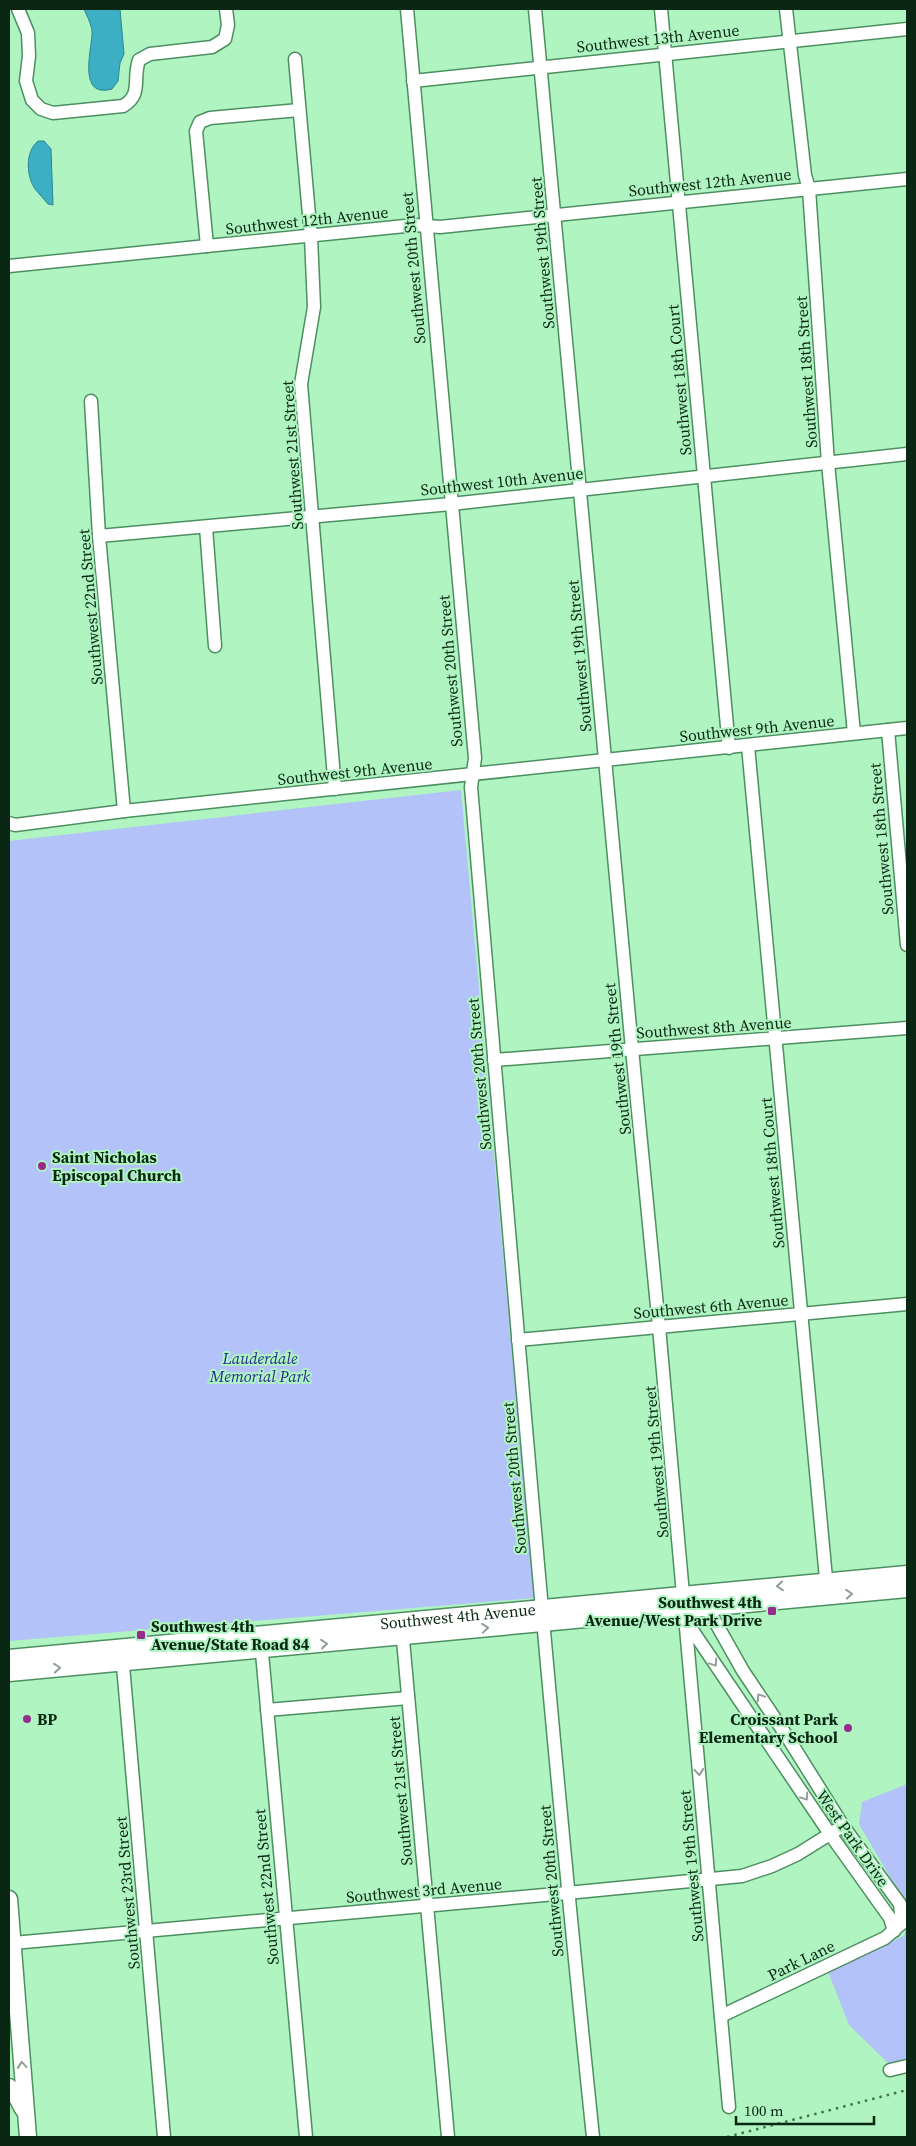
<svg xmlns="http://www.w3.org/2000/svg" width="916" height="2146" font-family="'Source Serif 4',serif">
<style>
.green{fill:#b3c2f9}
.water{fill:#3cafc5;stroke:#2d8690}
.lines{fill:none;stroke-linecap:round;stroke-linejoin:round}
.minor-casing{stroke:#4d8f61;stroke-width:15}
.major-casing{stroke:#4d8f61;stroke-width:19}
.minor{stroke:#fff;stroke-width:12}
.major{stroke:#fff;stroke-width:16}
.rail{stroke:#457052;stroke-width:2.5;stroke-dasharray:2.5 5;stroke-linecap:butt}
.oneway{stroke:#919e95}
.poi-dot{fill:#982c8d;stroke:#aff4c1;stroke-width:2}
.labels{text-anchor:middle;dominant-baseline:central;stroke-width:4;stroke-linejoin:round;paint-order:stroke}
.street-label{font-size:16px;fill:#0a2714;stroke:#aff4c1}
.poi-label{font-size:16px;font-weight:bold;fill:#0a2714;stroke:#aff4c1;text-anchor:start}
.park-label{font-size:16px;font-style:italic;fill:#272e92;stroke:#aff4c1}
</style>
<rect width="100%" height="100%" fill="#aff4c1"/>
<g class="green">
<polygon points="461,790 534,1598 9,1641 9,841"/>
<polygon points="907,1784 907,1906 859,1824 862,1802"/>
<polygon points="907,1920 907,2062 891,2066 849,2025 827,1969 904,1936"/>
</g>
<g class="water">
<path d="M84 9H120L124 54 120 63 118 81 112 89C78 99 91 51 92 35 93 27 87 16 84 9Z"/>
<path d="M38 141H44L51 149 53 205 48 204C44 199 39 194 35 189 26 175 25 152 38 141Z"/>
</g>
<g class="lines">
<g class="minor-casing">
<g id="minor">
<path d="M18 9 28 33 29 56 26 81 32 100 41 109 53 113 123 106C143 94 132 80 139 60L150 54 212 47 225 39 228 25 226 9"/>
<path d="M407 9 475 758 471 787C510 1238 546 1688 593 2137"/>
<polyline points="535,9 632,1049 659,1327 729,2107"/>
<polyline points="661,9 729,748"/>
<polyline points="786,9 805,175 809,189 828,463 854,733"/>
<polyline points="295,59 311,237 314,307 301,384 335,789"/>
<polyline points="413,81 907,29"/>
<polyline points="207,246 196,131 200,122 210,118 299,110"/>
<polyline points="9,266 415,225 440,227 907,179"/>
<polyline points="91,401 99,536 124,811"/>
<polyline points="206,527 215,646"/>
<polyline points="99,536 451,504 907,454"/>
<polyline points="888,730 907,945"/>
<polyline points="748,746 827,1589"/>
<polyline points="9,823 15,825 124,811 907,728"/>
<polyline points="494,1060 907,1028"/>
<polyline points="518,1340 907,1304"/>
<polyline points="708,1609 743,1671 788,1738 843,1826 900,1904 902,1923 885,1938 721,2016"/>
<polyline points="688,1624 830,1834 890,1918 894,1931"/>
<polyline points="402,1629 448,2137"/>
<polyline points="261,1642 306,2137"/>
<polyline points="122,1654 164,2137"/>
<polyline points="267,1710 408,1698"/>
<polyline points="13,1943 567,1893 742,1876 772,1866 798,1854 843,1826"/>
<polyline points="890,2070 907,2066"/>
</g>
</g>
<g class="major-casing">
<g id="major">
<path id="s1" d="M9 1658 907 1574"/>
<polyline points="9,1673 907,1589"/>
<polyline points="9,1899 28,2137"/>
<polyline points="9,2087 14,2092 23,2109"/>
</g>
</g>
<use href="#minor" class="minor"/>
<use href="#major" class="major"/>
<polyline class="rail" points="727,2137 907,2090"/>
</g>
<defs><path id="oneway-chevron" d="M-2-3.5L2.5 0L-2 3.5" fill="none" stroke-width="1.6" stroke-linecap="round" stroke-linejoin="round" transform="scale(1.25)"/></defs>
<g class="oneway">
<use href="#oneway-chevron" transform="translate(780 1586) rotate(175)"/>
<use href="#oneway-chevron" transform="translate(849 1594) rotate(-5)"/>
<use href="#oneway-chevron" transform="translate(485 1628) rotate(-6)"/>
<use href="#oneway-chevron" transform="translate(324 1644) rotate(-5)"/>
<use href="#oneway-chevron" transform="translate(714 1663) rotate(56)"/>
<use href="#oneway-chevron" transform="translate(57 1668) rotate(-5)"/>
<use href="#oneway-chevron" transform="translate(760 1697) rotate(-124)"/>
<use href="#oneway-chevron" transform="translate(699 1772) rotate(85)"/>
<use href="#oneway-chevron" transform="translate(805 1797) rotate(56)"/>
<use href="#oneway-chevron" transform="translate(22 2065) rotate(-95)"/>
</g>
<g class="poi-dot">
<circle cx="42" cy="1166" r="5"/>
<rect x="767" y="1606" width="10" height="10" rx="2.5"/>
<rect x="136" y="1630" width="10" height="10" rx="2.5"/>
<circle cx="27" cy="1719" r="5"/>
<circle cx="848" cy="1728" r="5"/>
</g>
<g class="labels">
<g class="street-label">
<text transform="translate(658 38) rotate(-6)">Southwest 13th Avenue</text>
<text transform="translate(710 182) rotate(-6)">Southwest 12th Avenue</text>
<text transform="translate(307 220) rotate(-6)">Southwest 12th Avenue</text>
<text transform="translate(542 253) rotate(-95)">Southwest 19th Street</text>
<text transform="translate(413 268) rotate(-95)">Southwest 20th Street</text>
<text transform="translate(806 372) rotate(-94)">Southwest 18th Street</text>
<text transform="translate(679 380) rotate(-95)">Southwest 18th Court</text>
<text transform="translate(292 455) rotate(-94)">Southwest 21st Street</text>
<text transform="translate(502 481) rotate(-6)">Southwest 10th Avenue</text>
<text transform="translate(90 607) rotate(-95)">Southwest 22nd Street</text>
<text transform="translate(579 656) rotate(-95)">Southwest 19th Street</text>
<text transform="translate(450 671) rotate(-95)">Southwest 20th Street</text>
<text transform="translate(757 728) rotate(-6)">Southwest 9th Avenue</text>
<text transform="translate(355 771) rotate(-6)">Southwest 9th Avenue</text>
<text transform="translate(881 839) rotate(-95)">Southwest 18th Street</text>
<text transform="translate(714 1027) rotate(-4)">Southwest 8th Avenue</text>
<text transform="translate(617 1059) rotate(-96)">Southwest 19th Street</text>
<text transform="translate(479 1074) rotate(-95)">Southwest 20th Street</text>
<text transform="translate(772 1173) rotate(-95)">Southwest 18th Court</text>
<text transform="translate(711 1306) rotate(-5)">Southwest 6th Avenue</text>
<text transform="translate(656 1462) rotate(-95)">Southwest 19th Street</text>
<text transform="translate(514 1478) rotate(-95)">Southwest 20th Street</text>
<text stroke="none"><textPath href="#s1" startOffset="451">Southwest 4th Avenue</textPath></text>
<text transform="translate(400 1791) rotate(-95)">Southwest 21st Street</text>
<text transform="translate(853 1838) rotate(55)">West Park Drive</text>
<text transform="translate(691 1866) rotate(-95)">Southwest 19th Street</text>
<text transform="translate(551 1881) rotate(-95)">Southwest 20th Street</text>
<text transform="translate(266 1887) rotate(-95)">Southwest 22nd Street</text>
<text transform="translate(424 1890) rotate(-5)">Southwest 3rd Avenue</text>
<text transform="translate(127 1893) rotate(-95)">Southwest 23rd Street</text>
<text transform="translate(801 1960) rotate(-26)">Park Lane</text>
</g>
<g class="poi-label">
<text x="52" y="1157">Saint Nicholas<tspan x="52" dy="18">Episcopal Church</tspan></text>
<text x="762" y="1602" text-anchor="end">Southwest 4th<tspan x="762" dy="18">Avenue/West Park Drive</tspan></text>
<text x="151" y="1626">Southwest 4th<tspan x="151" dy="18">Avenue/State Road 84</tspan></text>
<text x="37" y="1719">BP</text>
<text x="838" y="1719" text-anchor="end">Croissant Park<tspan x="838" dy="18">Elementary School</tspan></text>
</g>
<g class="park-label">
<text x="260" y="1358">Lauderdale<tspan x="260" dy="18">Memorial Park</tspan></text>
</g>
</g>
<rect width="916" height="2146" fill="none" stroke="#0a2714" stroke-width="20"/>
<path d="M736 2116v8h138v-8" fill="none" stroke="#0a2714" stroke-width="2.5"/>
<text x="744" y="2116" font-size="15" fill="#0a2714" stroke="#aff4c1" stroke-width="4" paint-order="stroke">100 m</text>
</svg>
